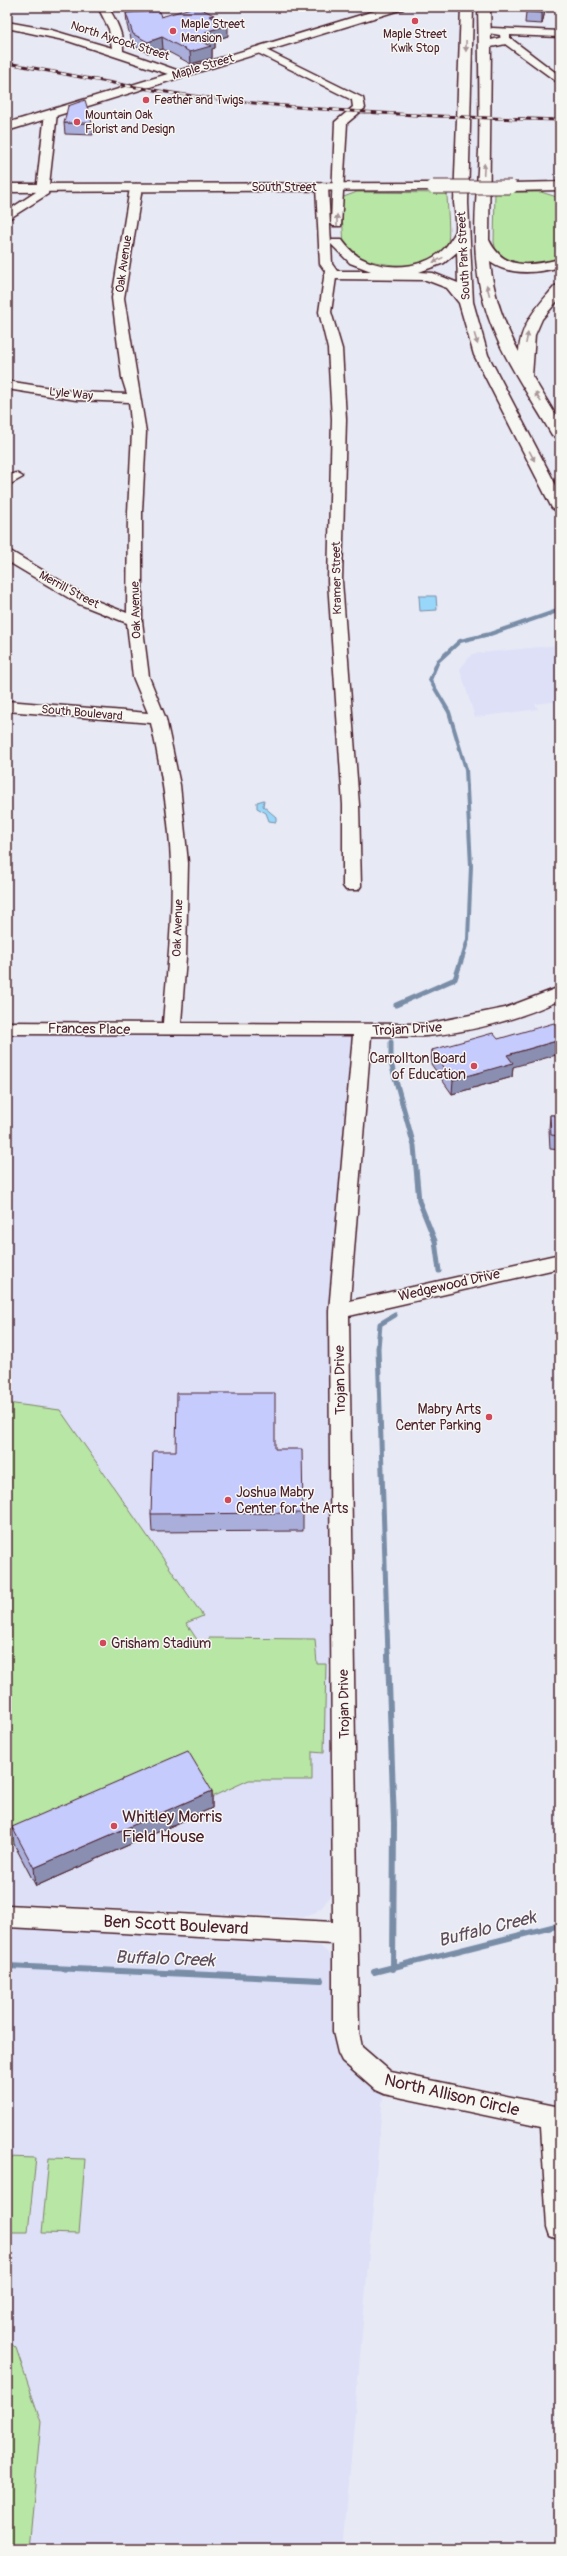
<svg xmlns="http://www.w3.org/2000/svg" width="567" height="2556" font-family="Pangolin,sans-serif">
<style>
.built{fill:#dde0f7}
.green{fill:#b7e6a5;stroke:#808268}
.water{fill:#98d7f9;stroke:#798da7}
.lines{fill:none;stroke-linecap:round;stroke-linejoin:round}
.stream-far2{stroke:#798da7;stroke-width:4}
.stream-far1{stroke:#798da7;stroke-width:5}
.stream{stroke:#798da7;stroke-width:6}
.minor-casing{stroke:#4a1f2b;stroke-width:3}
.tertiary-casing{stroke:#4a1f2b;stroke-width:3}
.secondary-casing{stroke:#4a1f2b;stroke-width:3}
.primary-casing{stroke:#4a1f2b;stroke-width:3}
.minor{fill:#f6f6f2;fill-rule:evenodd}
.tertiary{fill:#f6f6f2;fill-rule:evenodd}
.secondary{fill:#f6f6f2;fill-rule:evenodd}
.primary{fill:#f6f6f2;fill-rule:evenodd}
.rail-casing{stroke:#4a1f2b;stroke-width:3}
.rail{stroke:#f6f6f2;stroke-width:2;stroke-dasharray:5.5;stroke-linecap:butt}
.tertiary-bridge-casing{stroke:#4a1f2b;stroke-width:15;stroke-linecap:butt}
.tertiary-bridge{stroke:#f6f6f2;stroke-width:13}
.wall{fill:#a9afda;stroke:#4a1f2b}
.shaded-wall{fill:#8a8eb1;stroke:#4a1f2b}
.building{fill:#c5cbfd;stroke:#4a1f2b}
.oneway{fill:#a99598}
.poi-dot{fill:#d1495b;stroke:#f6f6f2;stroke-width:1.5}
.labels{text-anchor:middle;dominant-baseline:central;stroke-width:3;stroke-linejoin:round;paint-order:stroke}
.far-poi-label{font-size:12px;fill:#4a1f2b;stroke:#f6f6f2;text-anchor:start}
.far-street-label{font-size:12px;fill:#4a1f2b;stroke:#f6f6f2}
.street-label{font-size:14px;fill:#4a1f2b;stroke:#f6f6f2}
.poi-label{font-size:14px;fill:#4a1f2b;stroke:#f6f6f2;text-anchor:end}
.near-poi-label{font-size:17px;fill:#4a1f2b;stroke:#f6f6f2;text-anchor:start}
.near-street-label{font-size:17px;fill:#4a1f2b;stroke:#f6f6f2}
.near-water-label{font-size:18px;font-style:italic;fill:#5e4d5e;stroke:#f6f6f2}
</style>
<rect width="100%" height="100%" fill="#e7e9f5"/>
<filter id="ink" filterUnits="userSpaceOnUse"><feTurbulence type="fractalNoise" baseFrequency=".025" numOctaves="2"/><feDisplacementMap in="SourceGraphic" scale="8" xChannelSelector="R" yChannelSelector="G"/><feConvolveMatrix kernelMatrix="1 2 1 2 8 2 1 2 1" color-interpolation-filters="sRGB"/></filter>
<g filter="url(#ink)">
<g class="built">
<polygon points="560,645 560,701 535,704 538,709 475,717 460,669 472,654"/>
<polygon points="7,1027 362,1031 339,1311 333,1891 323,1906 313,1914 303,1917 7,1903"/>
<polygon points="7,1927 320,1946 333,1957 336,2056 358,2063 384,2082 343,2549 7,2549"/>
</g>
<g class="green">
<path d="M357 192 447 193C447 205 451 236 447 246 438 271 388 267 368 260 359 257 351 250 344 246L341 198Z"/>
<path d="M495 192H541L560 198V256C543 270 511 265 496 251L494 242Z"/>
<polygon points="7,1403 60,1410 203,1616 186,1623 202,1647 208,1646 209,1638 315,1639 317,1664 326,1664 324,1753 312,1752 312,1780 249,1780 207,1799 212,1808 36,1886 14,1844 7,1848"/>
<polygon points="7,2157 36,2158 28,2232 7,2232"/>
<polygon points="49,2158 85,2159 79,2234 42,2233"/>
<polygon points="7,2340 16,2348 41,2422 29,2549 7,2549"/>
</g>
<g class="water">
<polygon points="419,596 436,596 437,610 420,611"/>
<polygon points="264,800 263,806 276,817 276,822 269,821 266,813 257,808 257,802"/>
</g>
<g class="lines">
<polyline class="stream-far2" points="462,959 468,939 471,866 466,769 449,712 430,680 438,661 460,641 490,634 560,610"/>
<g class="stream-far1">
<polyline points="396,1005 455,979 462,958"/>
<polyline points="391,1042 391,1063 414,1146 419,1201 435,1241 439,1271"/>
<polyline points="388,1656 378,1348 380,1324 395,1315"/>
</g>
<g class="stream">
<polyline points="388,1655 394,1823 393,1969"/>
<polyline points="7,1966 321,1980"/>
<polyline points="374,1972 560,1925"/>
</g>
<g class="minor-casing">
<g id="minor">
<path d="M98 7H108C116 20 124 35 123 51L182 72V76H174L68 41 7 28V22L51 30 112 48 109 29Z"/>
<polygon points="492,28 560,31 560,37 510,35 510,38 560,76 560,84 501,41 500,35 488,33 487,31"/>
<polygon points="260,47 363,98 365,108 347,123 341,226 333,226 331,223 335,122 353,107 352,100 256,52 255,50"/>
<polygon points="51,110 57,113 48,194 7,220 7,211 36,192 45,113"/>
<polygon points="322,183 328,187 332,264 337,271 331,312 342,349 346,419 342,581 359,805 361,886 358,890 346,890 343,886 343,805 328,581 332,419 328,349 319,312 325,271 320,264 316,187"/>
<path d="M136 184 142 188 124 298 146 432 142 512V621L149 677 166 719 180 785 188 863 186 957 181 1023 426 1024 505 1008 560 987V1000C520 1019 471 1032 426 1036 408 1037 389 1036 371 1036L350 1301 560 1254V1268L349 1316 359 2032 362 2047 391 2072 560 2107V2240L550 2236 547 2227 541 2127 384 2094 375 2090 342 2061 338 2053 333 2032V1944L7 1927V1905L333 1922 329 1311 353 1035 7 1034V1022L163 1023C167 972 174 912 171 862 169 815 161 769 151 723L7 711V701L148 713 133 677 127 623 79 604 7 561V551L12 552 89 598 127 613 128 512 132 432 129 402 76 400 7 389V381L76 392 127 394 122 378 112 298 130 188Z"/>
<polygon points="16,473 23,477 7,486 7,476"/>
</g>
</g>
<g class="tertiary-casing">
<g id="tertiary">
<polygon points="560,182 560,190 511,191 504,187 511,183"/>
<polygon points="433,183 440,187 438,190 7,192 7,184"/>
</g>
</g>
<g class="secondary-casing">
<polygon id="secondary" points="387,7 405,7 403,9 7,131 7,123"/>
</g>
<g class="primary-casing">
<g id="primary">
<path d="M461 7H473L468 203 473 302 488 355 560 493V513L552 508 474 355 459 303 447 288 426 280 331 279 324 275 331 271H371L350 263 330 243 332 240H342C348 248 355 256 365 260 391 272 434 268 450 241 452 238 455 234 456 231 457 222 455 212 454 203ZM457 252 458 283 433 273 419 272 444 263Z"/>
<path d="M478 7H490L491 40 507 36 513 40 511 43 491 47 489 240C504 271 530 266 560 259V267C538 273 510 276 490 262 493 294 504 324 519 352 520 324 538 306 555 286L560 285V298L542 319 535 335 532 376 560 422V440L552 435C528 393 497 351 484 303 469 253 477 202 479 150 480 102 479 55 478 7Z"/>
</g>
</g>
<use href="#minor" class="minor"/>
<use href="#tertiary" class="tertiary"/>
<use href="#secondary" class="secondary"/>
<use href="#primary" class="primary"/>
<g class="rail-casing">
<path id="rail" d="M7 63C71 75 136 89 201 97 320 112 440 117 560 120"/>
</g>
<use href="#rail" class="rail"/>
<g class="tertiary-bridge-casing">
<polyline id="tertiary-bridge" points="433,187 511,187"/>
</g>
<use href="#tertiary-bridge" class="tertiary-bridge"/>
</g>
<g class="wall">
<polygon points="546,7 542,24 525,23 526,12"/>
<polygon points="126,13 161,17 214,18 228,36 215,40 215,48 212,49 212,58 191,64 163,49 148,53 133,45 127,25"/>
<polygon points="64,123 92,123 93,135 65,134"/>
<polygon points="559,720 560,720 560,739 558,733"/>
<polygon points="432,1050 513,1067 512,1077 452,1094 431,1064"/>
<polygon points="550,1115 560,1115 560,1150 550,1149 549,1129"/>
<polygon points="176,1451 303,1513 303,1531 152,1532 151,1514"/>
<polygon points="212,1791 212,1808 36,1886 14,1844 12,1827"/>
</g>
<g class="shaded-wall">
<polygon points="544,7 546,7 542,24 542,13"/>
<polygon points="214,15 214,26 209,16"/>
<polygon points="228,25 228,36 215,40 215,48 212,49 212,58 191,64 190,52 201,41 205,32"/>
<polygon points="162,37 163,49 148,53 148,42"/>
<polygon points="560,1040 560,1054 513,1067 512,1077 452,1094 453,1080 507,1055"/>
<polygon points="212,1791 212,1808 36,1886 34,1868"/>
</g>
<g class="building">
<polygon points="194,7 197,7 214,15 209,16 228,25 205,32 215,37 201,41 211,46 190,52 162,37 148,42 133,34 126,13 159,11 161,17"/>
<polygon points="527,7 544,7 542,13 526,12"/>
<polygon points="85,100 92,123 64,123 68,106"/>
<polygon points="554,1023 560,1031 560,1040 507,1055 513,1063 453,1080 432,1050 493,1033 498,1039"/>
<polygon points="550,1115 560,1115 560,1136 551,1135"/>
<polygon points="177,1393 275,1393 275,1449 302,1449 303,1513 151,1514 153,1451 176,1451"/>
<polygon points="188,1751 212,1791 34,1868 12,1827"/>
</g>
<defs><path id="oneway-solid" d="M-6-.8H1V-3.2L6.5 0L1 3.2V.8H-6Z"/></defs>
<g class="oneway">
<use href="#oneway-solid" transform="translate(466 46) rotate(91)"/>
<use href="#oneway-solid" transform="translate(484 169) rotate(-87)"/>
<use href="#oneway-solid" transform="translate(337 220) rotate(-90)"/>
<use href="#oneway-solid" transform="translate(438 260) rotate(154)"/>
<use href="#oneway-solid" transform="translate(488 290) rotate(-105)"/>
<use href="#oneway-solid" transform="translate(527 338) rotate(-79)"/>
<use href="#oneway-solid" transform="translate(476 339) rotate(73)"/>
<use href="#oneway-solid" transform="translate(538 397) rotate(-121)"/>
<use href="#oneway-solid" transform="translate(532 456) rotate(62)"/>
</g>
</g>
<g class="poi-dot">
<circle cx="415" cy="21" r="4"/>
<circle cx="173" cy="31" r="4"/>
<circle cx="146" cy="100" r="4"/>
<circle cx="77" cy="122" r="4"/>
<circle cx="474" cy="1066" r="4"/>
<circle cx="489" cy="1417" r="4"/>
<circle cx="228" cy="1500" r="4"/>
<circle cx="103" cy="1643" r="4"/>
<circle cx="114" cy="1826" r="4"/>
</g>
<g class="labels">
<g class="far-poi-label">
<text x="181" y="24">Maple Street<tspan x="181" dy="14">Mansion</tspan></text>
<text x="415" y="34" text-anchor="middle">Maple Street<tspan x="415" dy="14">Kwik Stop</tspan></text>
<text x="154" y="100">Feather and Twigs</text>
<text x="85" y="115">Mountain Oak<tspan x="85" dy="14">Florist and Design</tspan></text>
</g>
<g class="far-street-label">
<text transform="translate(120 41) rotate(18)">North Aycock Street</text>
<text transform="translate(203 67) rotate(-17)">Maple Street</text>
<text x="284" y="187">South Street</text>
<text transform="translate(464 256) rotate(-93)">South Park Street</text>
<text transform="translate(124 264) rotate(-82)">Oak Avenue</text>
<text transform="translate(71 394) rotate(6)">Lyle Way</text>
<text transform="translate(337 578) rotate(-91)">Kramer Street</text>
<text transform="translate(69 590) rotate(28)">Merrill Street</text>
<text transform="translate(136 610) rotate(-92)">Oak Avenue</text>
<text transform="translate(82 713) rotate(5)">South Boulevard</text>
<text transform="translate(178 928) rotate(-88)">Oak Avenue</text>
</g>
<g class="street-label">
<text transform="translate(89 1029) rotate(1)">Frances Place</text>
<text transform="translate(407 1029) rotate(-3)">Trojan Drive</text>
<text transform="translate(449 1285) rotate(-13)">Wedgewood Drive</text>
<text transform="translate(340 1380) rotate(-91)">Trojan Drive</text>
<text transform="translate(344 1704) rotate(-91)">Trojan Drive</text>
</g>
<g class="poi-label">
<text x="466" y="1058">Carrollton Board<tspan x="466" dy="16">of Education</tspan></text>
<text x="481" y="1409">Mabry Arts<tspan x="481" dy="16">Center Parking</tspan></text>
<text x="236" y="1492" text-anchor="start">Joshua Mabry<tspan x="236" dy="16">Center for the Arts</tspan></text>
<text x="111" y="1643" text-anchor="start">Grisham Stadium</text>
</g>
<g class="near-poi-label">
<text x="122" y="1816">Whitley Morris<tspan x="122" dy="20">Field House</tspan></text>
</g>
<g class="near-street-label">
<text transform="translate(176 1925) rotate(3)">Ben Scott Boulevard</text>
<text transform="translate(452 2095) rotate(13)">North Allison Circle</text>
</g>
<g class="near-water-label">
<text transform="translate(487 1929) rotate(-14)">Buffalo Creek</text>
<text transform="translate(165 1959) rotate(2)">Buffalo Creek</text>
</g>
</g>
<rect width="567" height="2556" fill="none" stroke="#f6f6f2" stroke-width="24"/>
<rect x="12" y="12" width="543" height="2532" fill="none" stroke="#4a1f2b" stroke-width="1.5" filter="url(#ink)"/>
</svg>
